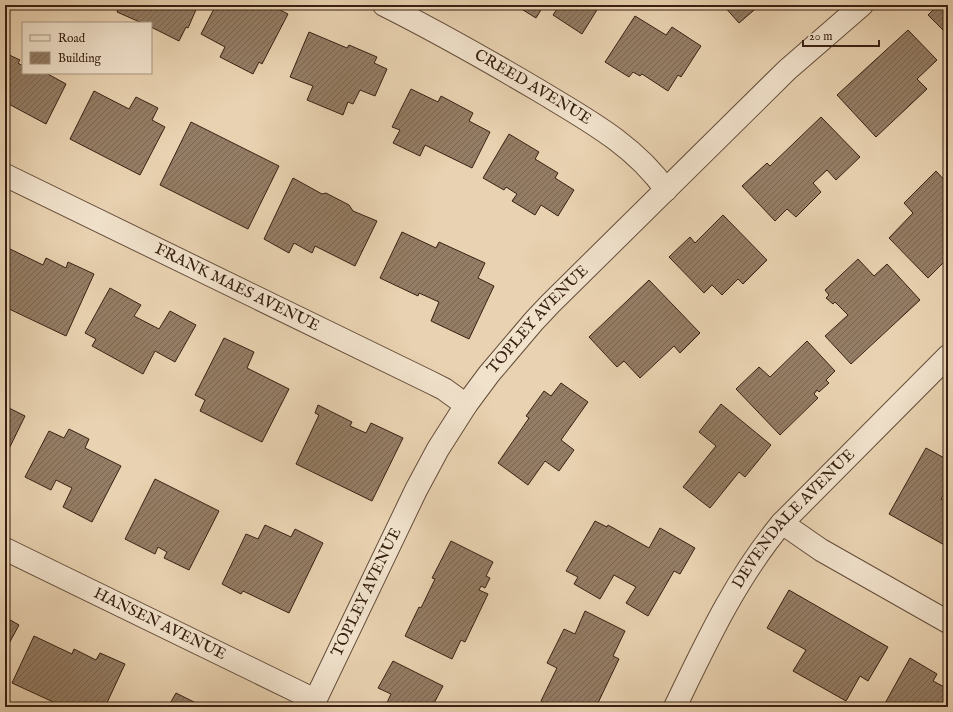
<svg xmlns="http://www.w3.org/2000/svg" width="953" height="712" font-family="'IM FELL English',serif">
<style>
.building{fill:url(#building-hatch);stroke:#382112}
.lines{fill:none;stroke-linecap:round;stroke-linejoin:round}
.minor-casing{stroke:#644d3a;stroke-width:24}
.minor{stroke:#f1e2cc;stroke-width:22}
.labels{text-anchor:middle;dominant-baseline:central;stroke-width:4;stroke-linejoin:round;paint-order:stroke}
.street-label{font-size:16px;fill:#382112;stroke:#f1e2cc}
</style>
<defs>
<pattern id="building-hatch" width="6" height="6" patternUnits="userSpaceOnUse"><rect width="6" height="6" fill="#947d65"/><path d="M-1 1l2-2M0 6l6-6M5 7l2-2" fill="none" stroke="#7a6652"/></pattern>
</defs>
<rect width="100%" height="100%" fill="#e9d2b1"/>
<filter id="stains"><feTurbulence type="fractalNoise" baseFrequency=".005" numOctaves="4"/><feColorMatrix values="0 0 0 0 .2 0 0 0 0 .09 0 0 0 0 .02 0 0 0 .5 -.17"/></filter>
<radialGradient id="worn" r=".72"><stop offset=".6" stop-color="#630" stop-opacity="0"/><stop offset="1" stop-color="#630" stop-opacity=".3"/></radialGradient>
<g class="building">
<polygon points="120,5 198,5 188,28 186,27 179,41 151,27 151,23 142,23 117,12"/>
<polygon points="216,5 234,5 245,10 248,5 270,5 288,14 262,64 259,62 253,74 220,57 225,47 201,34"/>
<polygon points="515,5 544,5 536,18"/>
<polygon points="550,5 600,5 582,34 553,15 557,9"/>
<polygon points="723,5 760,5 739,23"/>
<polygon points="938,5 948,5 948,35 928,15"/>
<polygon points="635,16 666,35 672,27 701,46 681,77 678,75 668,91 642,74 640,76 633,72 629,77 605,62"/>
<polygon points="908,30 937,60 917,79 927,89 876,137 837,95"/>
<polygon points="309,32 347,48 349,45 377,57 374,63 387,69 375,96 360,90 353,104 348,102 343,115 307,100 313,86 290,77"/>
<polygon points="5,53 20,60 18,63 23,66 23,73 46,73 66,84 46,124 5,102"/>
<polygon points="411,89 438,102 441,96 473,113 469,121 490,132 472,168 425,145 420,156 393,143 400,130 392,127"/>
<polygon points="94,91 129,109 136,97 158,108 152,120 165,127 140,175 70,139"/>
<polygon points="821,117 860,157 836,180 827,170 813,183 821,192 796,217 787,209 775,221 742,186 767,163 770,166"/>
<polygon points="191,122 279,166 248,229 160,185"/>
<polygon points="509,134 539,152 535,159 558,173 555,178 574,190 558,216 541,205 535,215 512,201 517,194 506,187 504,190 483,178"/>
<polygon points="936,171 948,184 948,258 928,278 889,238 913,213 904,203"/>
<polygon points="293,178 322,194 326,193 349,205 353,211 377,221 355,266 315,246 312,253 294,243 289,253 264,239"/>
<polygon points="723,215 767,260 743,284 738,279 722,295 712,285 704,293 669,257 690,237 695,243"/>
<polygon points="402,232 436,248 439,242 485,263 478,278 494,286 469,339 431,321 439,302 419,293 418,296 380,278"/>
<polygon points="6,247 43,265 46,258 66,268 68,262 94,274 66,336 5,307 5,250"/>
<polygon points="858,259 874,276 887,264 920,300 851,364 825,336 848,315 835,302 833,304 826,298 829,295 825,290"/>
<polygon points="649,280 700,333 680,353 674,346 640,378 624,361 617,367 589,337"/>
<polygon points="110,288 141,305 134,316 159,329 170,311 196,325 175,362 155,351 143,374 92,346 96,339 85,333"/>
<polygon points="224,338 254,352 247,368 289,389 262,442 200,411 205,400 195,395"/>
<polygon points="807,341 835,371 826,380 829,383 819,392 817,390 814,394 818,398 780,435 736,389 759,367 770,377"/>
<polygon points="561,383 588,402 561,440 574,450 559,471 545,461 528,485 498,463 529,418 526,416 544,391 551,396"/>
<polygon points="721,404 771,445 745,477 739,472 710,508 683,487 716,446 699,432"/>
<polygon points="318,405 352,422 350,426 366,433 371,423 403,438 372,501 296,464 319,415 315,413"/>
<polygon points="5,406 25,416 5,457"/>
<polygon points="69,429 89,439 85,448 121,466 92,522 63,507 72,488 56,480 51,490 25,477 49,431 64,438"/>
<polygon points="926,448 948,460 948,487 941,499 948,503 948,547 889,514"/>
<polygon points="155,479 219,511 189,570 164,558 167,552 158,547 155,554 125,539"/>
<polygon points="595,521 607,527 608,525 649,548 660,528 695,548 680,574 674,571 648,616 626,603 636,587 614,575 600,599 574,584 578,577 566,571"/>
<polygon points="265,525 291,537 295,529 323,543 289,613 243,591 241,594 222,584 246,534 258,539"/>
<polygon points="451,541 493,562 486,576 490,578 485,588 481,586 479,590 488,594 465,642 461,640 452,659 405,636 419,607 421,608 435,579 432,578"/>
<polygon points="789,590 888,647 868,681 860,676 846,701 793,671 806,650 767,628"/>
<polygon points="585,611 625,631 613,656 619,659 596,707 553,707 541,701 557,668 547,663 564,629 575,634"/>
<polygon points="5,617 19,625 5,651"/>
<polygon points="34,636 72,654 74,649 96,660 100,653 125,664 105,707 64,707 12,683"/>
<polygon points="910,658 937,674 933,681 948,689 948,707 883,707"/>
<polygon points="393,661 443,686 432,707 385,707 391,694 378,688"/>
<polygon points="176,693 204,707 168,707"/>
</g>
<g class="lines">
<g class="minor-casing">
<g id="minor">
<path id="s1" d="M384 5C436 31 487 60 538 90 584 118 634 144 666 190"/>
<path id="s2" d="M5 175 430 382 444 389 466 405"/>
<polyline points="782,523 821,550 948,622"/>
<path id="s3" d="M5 549 315 700"/>
<path id="s4" d="M312 707 416 490 438 449 466 405 489 374 534 321 550 304 787 70 862 5"/>
<path id="s5" d="M675 707C706 643 736 578 782 523L948 356"/>
</g>
</g>
<use href="#minor" class="minor"/>
</g>
<g class="labels">
<g class="street-label">
<text stroke="none"><textPath href="#s1" startOffset="170">CREED AVENUE</textPath></text>
<text stroke="none"><textPath href="#s2" startOffset="258">FRANK MAES AVENUE</textPath></text>
<text stroke="none"><textPath href="#s4" startOffset="451">TOPLEY AVENUE</textPath></text>
<text stroke="none"><textPath href="#s5" startOffset="224">DEVENDALE AVENUE</textPath></text>
<text stroke="none"><textPath href="#s4" startOffset="127">TOPLEY AVENUE</textPath></text>
<text stroke="none"><textPath href="#s3" startOffset="172">HANSEN AVENUE</textPath></text>
</g>
</g>
<rect width="953" height="712" fill="none" stroke="#e9d2b1" stroke-width="20"/>
<rect x="6" y="6" width="941" height="700" fill="none" stroke="#382112" stroke-width="2"/>
<rect x="10" y="10" width="933" height="692" fill="none" stroke="#382112"/>
<rect x="22" y="22" width="130" height="52" fill="#f1e2cc" stroke="#a79582"/>
<rect x="30" y="35" width="20" height="6" fill="#f1e2cc" stroke="#a79582"/>
<text x="58" y="42" font-size="12" fill="#382112">Road</text>
<rect x="30" y="52" width="20" height="12" fill="url(#building-hatch)" stroke="#a79582"/>
<text x="58" y="62" font-size="12" fill="#382112">Building</text>
<path d="M803 40v6h76v-6" fill="none" stroke="#382112" stroke-width="2"/>
<text x="809" y="40" font-size="12" fill="#382112" stroke="#f1e2cc" stroke-width="3" paint-order="stroke">20 m</text>
<rect width="100%" height="100%" filter="url(#stains)"/>
<rect width="100%" height="100%" fill="url(#worn)"/>
</svg>
